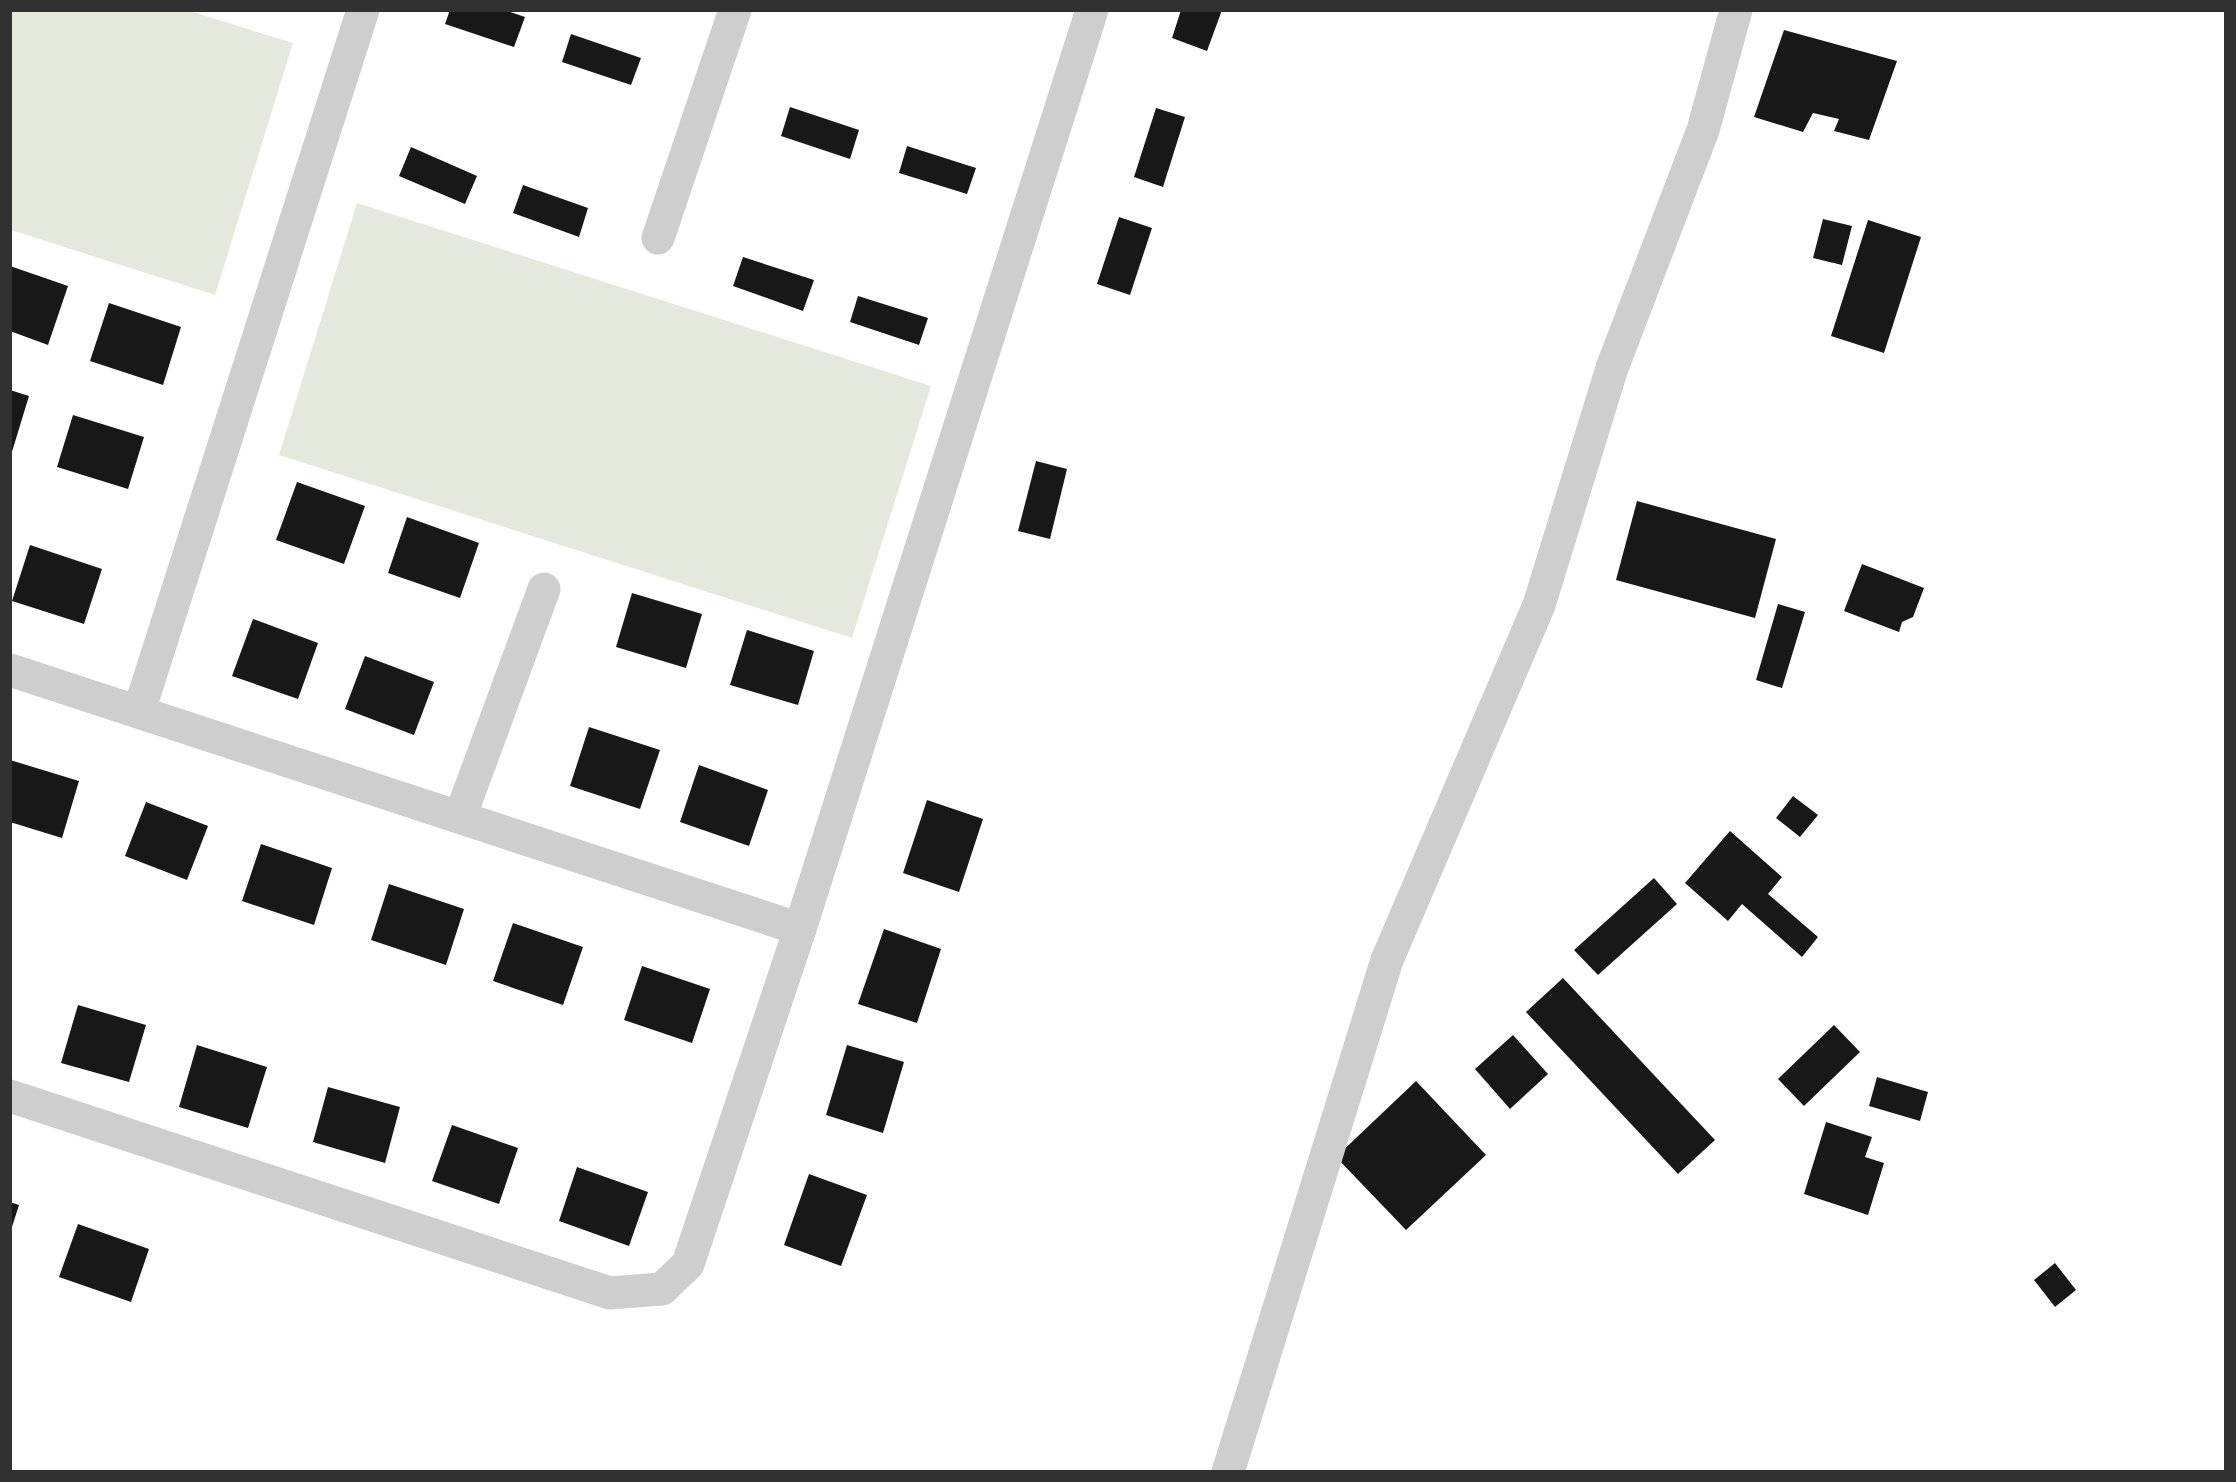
<svg xmlns="http://www.w3.org/2000/svg" width="2236" height="1482" font-family="'Space Grotesk',sans-serif">
<style>
.green{fill:#e5e9dd}
.building{fill:#181818}
.lines{fill:none;stroke-linecap:round;stroke-linejoin:round}
.street{stroke:#cecece;stroke-width:33}
</style>
<rect width="100%" height="100%" fill="#fff"/>
<g class="green">
<polygon points="11,10 190,11 293,43 215,295 11,230"/>
<polygon points="357,203 931,386 852,638 279,455"/>
</g>
<g class="building">
<polygon points="450,10 504,10 525,17 514,47 445,24"/>
<polygon points="1181,10 1222,10 1207,51 1172,38"/>
<polygon points="1784,30 1897,61 1869,140 1834,131 1839,119 1813,113 1803,132 1754,117"/>
<polygon points="571,34 641,58 631,85 562,62"/>
<polygon points="790,107 859,130 850,159 781,136"/>
<polygon points="1156,108 1185,117 1163,187 1134,177"/>
<polygon points="907,146 976,168 967,194 899,173"/>
<polygon points="411,147 477,176 465,204 399,176"/>
<polygon points="523,185 588,208 579,237 513,213"/>
<polygon points="1119,217 1152,228 1130,295 1097,284"/>
<polygon points="1823,219 1852,226 1842,265 1813,258"/>
<polygon points="1868,220 1921,237 1884,353 1831,336"/>
<polygon points="743,257 814,280 803,311 733,286"/>
<polygon points="10,266 68,286 48,345 10,331"/>
<polygon points="858,296 928,318 919,345 850,322"/>
<polygon points="109,303 181,327 163,385 90,361"/>
<polygon points="10,390 29,396 11,455 10,455"/>
<polygon points="73,415 144,437 128,489 57,467"/>
<polygon points="1036,461 1067,469 1050,539 1018,531"/>
<polygon points="297,482 365,506 344,564 276,540"/>
<polygon points="1637,501 1776,539 1755,618 1616,580"/>
<polygon points="407,517 479,543 460,598 388,573"/>
<polygon points="30,545 102,569 84,624 12,601"/>
<polygon points="1862,564 1924,588 1913,617 1902,622 1899,632 1844,611"/>
<polygon points="632,593 702,614 686,668 616,647"/>
<polygon points="1778,604 1805,612 1782,688 1756,680"/>
<polygon points="253,619 318,643 298,699 232,676"/>
<polygon points="747,630 814,651 798,705 730,685"/>
<polygon points="365,656 434,682 414,735 345,709"/>
<polygon points="589,727 660,750 640,809 570,786"/>
<polygon points="10,760 79,781 62,838 10,822"/>
<polygon points="699,765 768,790 749,846 680,822"/>
<polygon points="1793,796 1818,815 1800,837 1776,818"/>
<polygon points="927,800 983,819 959,892 903,873"/>
<polygon points="146,802 208,826 187,880 125,856"/>
<polygon points="1730,831 1782,877 1768,894 1818,937 1802,957 1742,904 1728,921 1685,883"/>
<polygon points="261,844 332,868 314,925 242,901"/>
<polygon points="1654,878 1677,904 1598,975 1574,950"/>
<polygon points="389,884 464,909 446,965 371,940"/>
<polygon points="513,923 583,947 563,1005 493,981"/>
<polygon points="884,929 941,949 917,1023 858,1004"/>
<polygon points="642,966 710,989 692,1043 624,1020"/>
<polygon points="1563,978 1715,1140 1678,1174 1526,1012"/>
<polygon points="78,1005 146,1025 129,1082 61,1063"/>
<polygon points="1834,1025 1860,1052 1804,1106 1778,1079"/>
<polygon points="1513,1035 1548,1074 1510,1109 1475,1069"/>
<polygon points="197,1045 267,1067 248,1128 179,1107"/>
<polygon points="847,1045 904,1062 883,1133 826,1115"/>
<polygon points="1877,1077 1928,1092 1920,1121 1869,1106"/>
<polygon points="1416,1081 1486,1155 1406,1230 1336,1157"/>
<polygon points="328,1087 400,1107 385,1163 313,1142"/>
<polygon points="1826,1122 1872,1137 1865,1157 1884,1163 1868,1215 1804,1194"/>
<polygon points="452,1125 518,1148 499,1204 432,1181"/>
<polygon points="577,1167 648,1192 629,1246 559,1221"/>
<polygon points="809,1174 867,1195 841,1266 784,1245"/>
<polygon points="10,1202 19,1205 11,1230 10,1230"/>
<polygon points="78,1224 149,1249 131,1302 59,1277"/>
<polygon points="2055,1263 2076,1290 2055,1307 2034,1280"/>
</g>
<g class="lines">
<g class="street">
<polyline points="658,238 735,10"/>
<polyline points="10,670 800,929"/>
<polyline points="139,711 363,10"/>
<polyline points="460,817 544,589"/>
<polyline points="10,1096 610,1293 662,1289 688,1264 800,929 1092,10"/>
<polyline points="1228,1472 1387,960 1539,605 1612,368 1703,130 1736,10"/>
</g>
</g>
<rect width="2236" height="1482" fill="none" stroke="#313131" stroke-width="24"/>
</svg>
